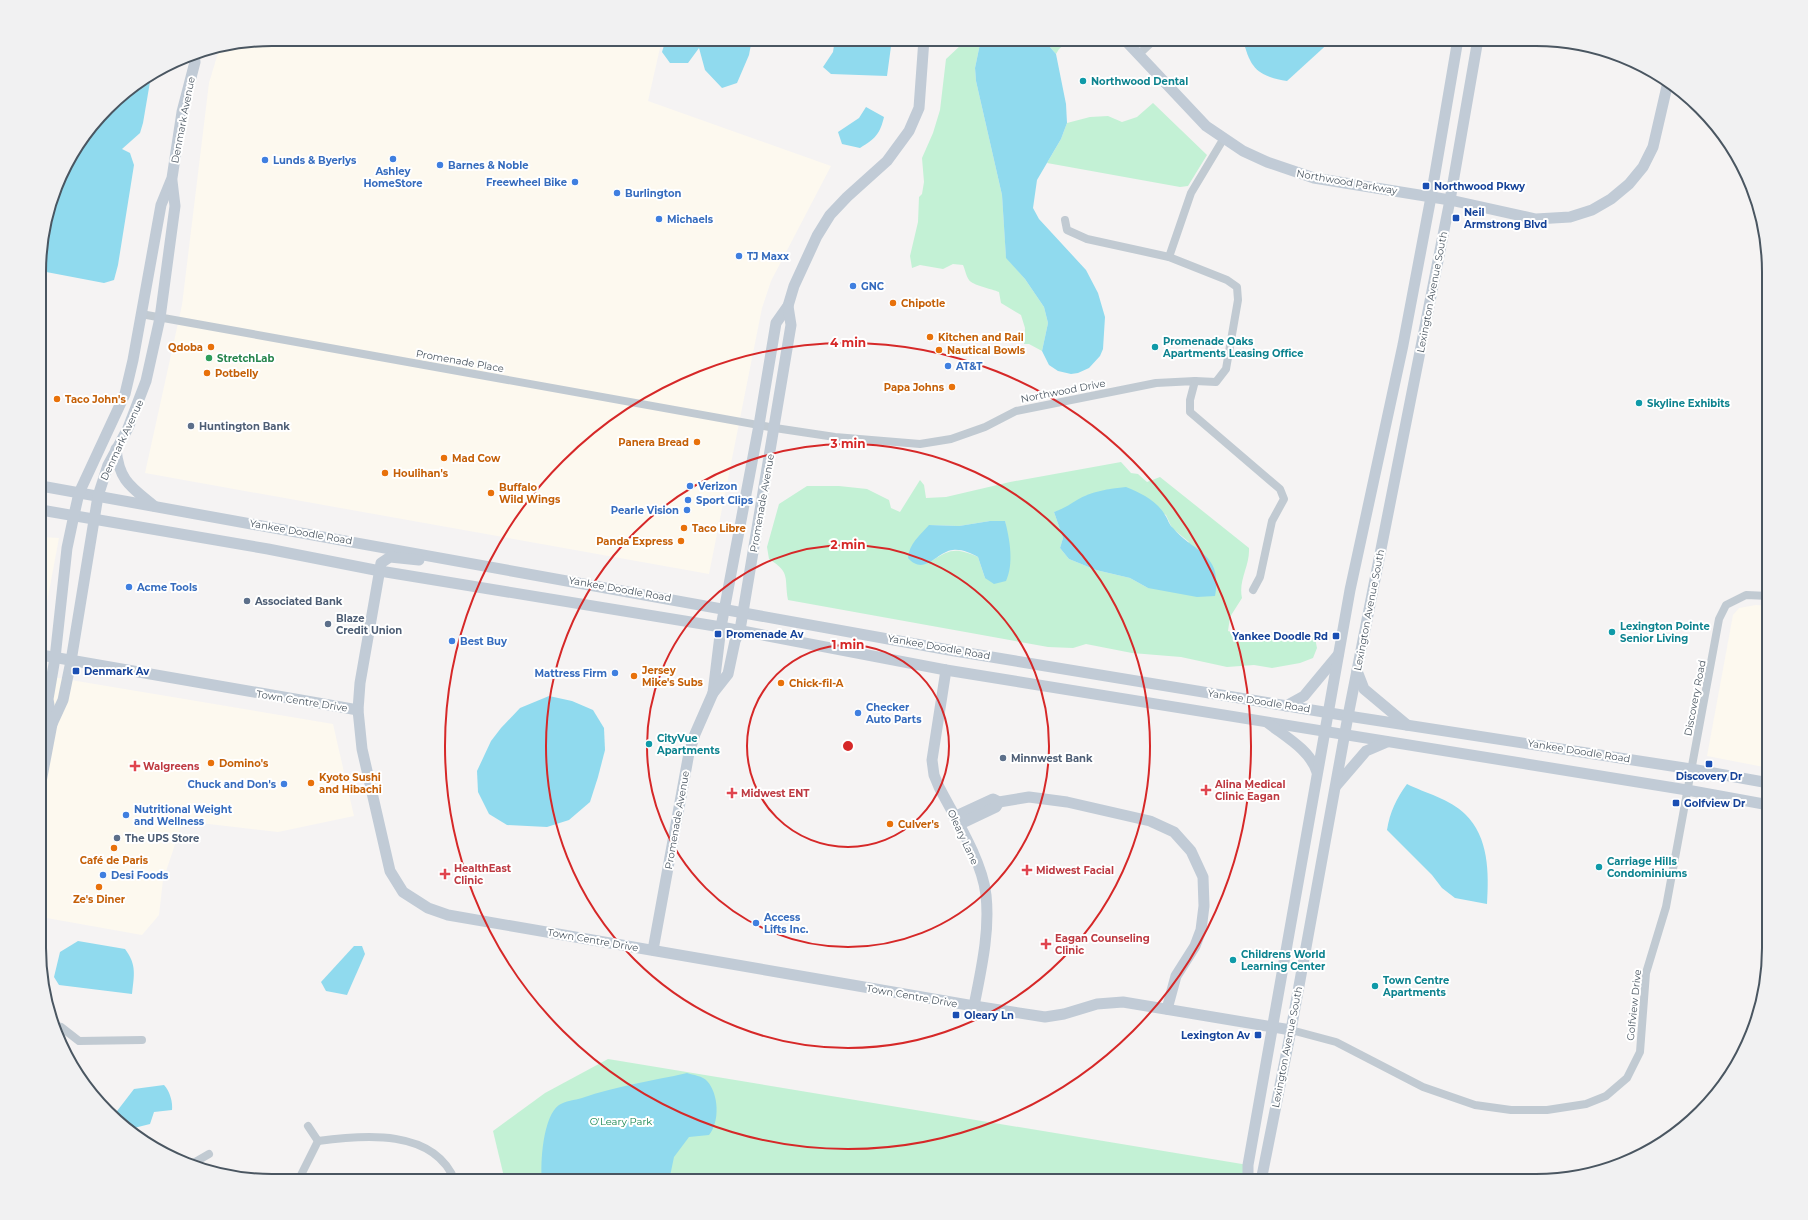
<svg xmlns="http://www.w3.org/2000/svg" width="1808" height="1220" font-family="Montserrat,sans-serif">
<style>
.commercial{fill:#fdf9ef}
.green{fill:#c3f1d5;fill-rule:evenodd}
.water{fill:#90daee}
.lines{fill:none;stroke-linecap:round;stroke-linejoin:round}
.street{stroke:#c1cad2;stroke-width:8}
.secondary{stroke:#c1cbd6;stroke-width:11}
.ring{fill:none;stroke:#d62828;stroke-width:2}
.culture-dot{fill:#0f9aa8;stroke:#fff;stroke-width:1.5}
.shop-dot{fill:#3f7fe0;stroke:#fff;stroke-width:1.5}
.transit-dot{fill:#1a4fb4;stroke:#fff;stroke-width:1.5}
.food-dot{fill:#e8710a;stroke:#fff;stroke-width:1.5}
.leisure-dot{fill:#2e9e5b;stroke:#fff;stroke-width:1.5}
.service-dot{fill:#5c6f8a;stroke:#fff;stroke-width:1.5}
.health-dot{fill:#e0444e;stroke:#fff;stroke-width:1.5}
.labels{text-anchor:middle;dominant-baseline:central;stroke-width:4;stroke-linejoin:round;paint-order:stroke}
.culture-label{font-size:10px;font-weight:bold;fill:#0d838f;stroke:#fff;text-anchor:start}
.street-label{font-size:10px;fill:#4a5661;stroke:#fff}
.shop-label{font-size:10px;font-weight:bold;fill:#366cbe;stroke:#fff;text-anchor:start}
.transit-label{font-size:10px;font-weight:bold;fill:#164399;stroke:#fff;text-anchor:start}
.food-label{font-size:10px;font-weight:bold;fill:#c56008;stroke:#fff;text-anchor:start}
.leisure-label{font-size:10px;font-weight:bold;fill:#27864d;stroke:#fff;text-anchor:start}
.service-label{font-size:10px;font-weight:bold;fill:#4e5e75;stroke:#fff;text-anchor:start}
.health-label{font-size:10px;font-weight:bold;fill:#be3a42;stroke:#fff;text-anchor:start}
.park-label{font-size:10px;fill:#17864f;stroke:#fff}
.rim{fill:none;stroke:#4a5661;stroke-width:2}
.centre{fill:#d62828;stroke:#fff;stroke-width:2}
.ring-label{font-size:12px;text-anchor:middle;font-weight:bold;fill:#d62828;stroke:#fff;stroke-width:4;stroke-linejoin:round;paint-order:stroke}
</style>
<rect width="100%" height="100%" fill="#f5f3f3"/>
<g class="commercial">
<polygon points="272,39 662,39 648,101 831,166 771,281 762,308 709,574 145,473 182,305 209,83 218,53 229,48"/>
<polygon points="41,537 59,538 41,634"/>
<polygon points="1756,605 1769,606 1769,768 1707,756 1733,615 1739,608"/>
<polygon points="41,675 333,724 354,816 278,832 183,821 163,880 159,915 142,935 41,917"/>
</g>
<g class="green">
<path d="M963 39H981L975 68 976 81 1002 195 1006 257 1025 279 1044 307 1048 323 1042 351 1029 344H1024L1025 328 1021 315 1001 303 999 292C992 289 972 285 969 280 966 276 965 269 963 265L953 264 943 269 920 265 912 268 910 256 918 222 919 197 922 194 924 182 922 158 933 133 940 110 946 59 961 45Z"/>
<polygon points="1043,39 1071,39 1059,49 1056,54"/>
<polygon points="1153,103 1207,155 1188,186 1180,187 1047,163 1061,139 1067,123 1090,117 1108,116 1122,122 1137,117"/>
<path d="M1121 462 1131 473 1138 474 1147 482 1160 477 1249 548C1250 566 1238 580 1242 598L1230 617 1228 631 1238 634 1268 633 1281 637 1292 636 1304 631 1315 638 1317 648 1313 658 1300 663 1272 668 1254 665 1227 667 1181 657 1132 653 1086 644 1073 648 1048 647 788 600C784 577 791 573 769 559L767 547 779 504 807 486H839L867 489 889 500 891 508 900 512 920 480 924 485 926 498 946 497 1010 482ZM1111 489 1166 515 1172 528 1189 542 1148 588 1130 578 1096 570 1069 559 1060 548 1063 538 1054 512 1066 509 1085 496ZM990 521H1005L1009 547 985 578 978 557C958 548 950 548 932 561L929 525 959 526Z"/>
<polygon points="608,1059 1248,1165 1245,1181 505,1181 493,1131 545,1093"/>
</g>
<g class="water">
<polygon points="666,39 752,39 749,55 737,83 722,88 705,70 699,48 688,63 670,63 662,52"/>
<polygon points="835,39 892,39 887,76 831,74 823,67 833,52"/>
<polygon points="981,39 1043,39 1056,54 1066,104 1067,123 1061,139 1037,180 1033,208 1039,219 1086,270 1098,293 1105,317 1103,349 1100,356 1089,368 1078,373 1071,374 1058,371 1049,365 1042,351 1048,323 1044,307 1025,279 1006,258 1002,195 976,81 975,68"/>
<path d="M1243 39H1333L1287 81C1257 76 1250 68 1243 39Z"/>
<path d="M151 76 143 123 140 133 122 149 130 153 134 165 118 265 114 280 104 283 41 271C41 242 51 197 63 170 67 160 77 151 83 143L85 142 86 139 118 97Z"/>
<path d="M866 107 884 117C880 134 875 139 860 148L842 144 838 132 859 118Z"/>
<path d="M1126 487C1141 493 1157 501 1165 515 1168 519 1169 525 1173 528 1194 553 1223 553 1215 596L1197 597 1148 588 1130 578 1096 570 1069 559 1060 548 1063 538 1054 512C1063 509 1069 505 1077 500 1091 491 1109 489 1126 487Z"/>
<path d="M990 521H1005C1010 540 1014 564 1006 581L994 584 985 578 978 557C970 553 962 549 953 550 937 551 925 577 908 558 909 544 920 535 929 525L959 526Z"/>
<polygon points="549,696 572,701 593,710 604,728 605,750 598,777 590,802 569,820 547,827 507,825 489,814 478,792 477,771 491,741 501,728 520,708"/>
<path d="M1407 784C1425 793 1450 799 1465 814 1489 837 1489 873 1487 904L1455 898 1442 888 1432 875 1387 830C1390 812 1396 799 1407 784Z"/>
<path d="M78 941 125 949C137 965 134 975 132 994L59 985 54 977 60 952Z"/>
<polygon points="354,946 362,946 365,954 347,995 326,991 321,982"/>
<path d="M687 1073C693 1075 703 1076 707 1081 719 1094 720 1122 709 1135L689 1137 674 1157 669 1181H542C540 1163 543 1116 559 1105 565 1101 575 1100 582 1098 616 1086 652 1081 687 1073Z"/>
<path d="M164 1085C170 1091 173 1103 172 1110L154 1112 150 1124 130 1129 127 1130 114 1115 134 1089Z"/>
</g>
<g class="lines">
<g class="street">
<polyline points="1138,55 1155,39"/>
<polyline points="1065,220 1067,230 1087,239 1169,257"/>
<polyline points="141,314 775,428 835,437 920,444 951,439 985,427 1016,411 1156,383 1195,381 1190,400 1190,412 1280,489 1284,499 1272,521 1260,577 1253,590"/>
<polyline points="1195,381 1216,382 1226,369 1238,300 1237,287 1227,280 1169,257 1191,193 1224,138"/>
<polyline points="57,1026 61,1027 79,1041 142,1040"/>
<polyline points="1291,1030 1336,1042 1423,1087 1475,1105 1511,1110 1547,1110 1586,1104 1606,1096 1627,1078 1640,1052 1646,973 1666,907 1719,619 1726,605 1746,595 1769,596"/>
<polyline points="308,1126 318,1141"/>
<path d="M318 1141C363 1135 434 1128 455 1181"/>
<polyline points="190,1165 209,1154"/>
<polyline points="298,1181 318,1141"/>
</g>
<g class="secondary">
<polyline points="1124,39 1206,126 1243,151 1267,162 1314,178 1450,200 1536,219 1570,217 1592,210 1611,199 1629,184 1643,167 1653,147 1668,82"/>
<path d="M116 449C119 481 131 487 154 506"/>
<polyline points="41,486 949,650 1348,716 1691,769 1769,783"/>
<polyline points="41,510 268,549 380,571 721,627 946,670 1687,790 1769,805"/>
<polyline points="419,560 390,557 381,563 360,683 358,710 362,749 390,871 403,892 428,908 448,915 974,1006 1045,1017 1064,1014 1097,1004 1123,1002 1291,1030"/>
<polyline points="41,655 358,710"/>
<path d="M946 670 932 760 934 775 939 787C955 818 982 860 986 895 990 932 981 970 974 1006"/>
<polyline points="1357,671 1364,689 1407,725"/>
<polyline points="713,693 721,627 759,425 776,323 788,306 794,286 817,236 830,215 847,197 887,161 909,131 919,108 924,39"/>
<polyline points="1286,706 1304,696 1338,655"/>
<path d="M1268 723C1286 737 1310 750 1317 772"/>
<polyline points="52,724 48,699 55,658 67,548 74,515 79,493 125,394 133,360 161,205 172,178 182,112 195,62 194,54"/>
<polyline points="41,782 52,724 63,700 71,661 98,496 108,465 128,428 146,381 160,318 175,206 172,181"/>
<polyline points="1336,786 1366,751 1387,742"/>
<polyline points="954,817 993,799 999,802 1029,797 1067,802 1150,821 1174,832 1191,851 1203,877 1204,906 1201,930 1195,946 1176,976 1167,1009"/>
<polyline points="958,825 996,807 999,802"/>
<polyline points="653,950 689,753 695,734 713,693 728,674 735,641 740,630 791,325 788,306"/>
<polyline points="1248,1181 1248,1165 1350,590 1403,345 1431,197 1458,39"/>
<polyline points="1261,1181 1291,1030 1348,716 1450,200 1478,39"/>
</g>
</g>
<g class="ring">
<circle cx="848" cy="746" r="101"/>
<circle cx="848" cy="746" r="201"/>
<circle cx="848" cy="746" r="302"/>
<circle cx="848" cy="746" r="403"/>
</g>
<g class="culture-dot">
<circle cx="1083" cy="81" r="4"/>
<circle cx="1155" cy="347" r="4"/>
<circle cx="1639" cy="403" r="4"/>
<circle cx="1612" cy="632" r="4"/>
<circle cx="649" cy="744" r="4"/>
<circle cx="1599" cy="867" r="4"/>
<circle cx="1233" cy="960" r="4"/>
<circle cx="1375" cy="986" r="4"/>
</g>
<g class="shop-dot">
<circle cx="393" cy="159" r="4"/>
<circle cx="265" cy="160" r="4"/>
<circle cx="440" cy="165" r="4"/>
<circle cx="575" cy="182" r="4"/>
<circle cx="617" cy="193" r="4"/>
<circle cx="659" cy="219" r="4"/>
<circle cx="739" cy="256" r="4"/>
<circle cx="853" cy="286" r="4"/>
<circle cx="948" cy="366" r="4"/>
<circle cx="690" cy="486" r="4"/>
<circle cx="688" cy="500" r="4"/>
<circle cx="687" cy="510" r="4"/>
<circle cx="129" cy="587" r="4"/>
<circle cx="452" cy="641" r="4"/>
<circle cx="615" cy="673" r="4"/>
<circle cx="858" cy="713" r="4"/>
<circle cx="284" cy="784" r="4"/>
<circle cx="126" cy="815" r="4"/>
<circle cx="103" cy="875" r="4"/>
<circle cx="756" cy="923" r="4"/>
</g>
<g class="transit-dot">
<rect x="1422" y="182" width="8" height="8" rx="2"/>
<rect x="1452" y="214" width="8" height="8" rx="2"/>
<rect x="714" y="630" width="8" height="8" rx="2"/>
<rect x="1332" y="632" width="8" height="8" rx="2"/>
<rect x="72" y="667" width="8" height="8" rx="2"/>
<rect x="1705" y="760" width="8" height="8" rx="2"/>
<rect x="1672" y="799" width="8" height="8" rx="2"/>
<rect x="952" y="1011" width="8" height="8" rx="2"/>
<rect x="1254" y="1031" width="8" height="8" rx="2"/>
</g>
<g class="food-dot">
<circle cx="893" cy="303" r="4"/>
<circle cx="930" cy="337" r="4"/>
<circle cx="211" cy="347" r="4"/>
<circle cx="939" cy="350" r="4"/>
<circle cx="207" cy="373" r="4"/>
<circle cx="952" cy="387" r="4"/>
<circle cx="57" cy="399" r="4"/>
<circle cx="697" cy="442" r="4"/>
<circle cx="444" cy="458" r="4"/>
<circle cx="385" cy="473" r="4"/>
<circle cx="491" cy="493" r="4"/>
<circle cx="684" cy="528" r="4"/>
<circle cx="681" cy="541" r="4"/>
<circle cx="634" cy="676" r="4"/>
<circle cx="781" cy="683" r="4"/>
<circle cx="211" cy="763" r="4"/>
<circle cx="311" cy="783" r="4"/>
<circle cx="890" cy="824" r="4"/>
<circle cx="114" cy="848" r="4"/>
<circle cx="99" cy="887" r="4"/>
</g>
<circle class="leisure-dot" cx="209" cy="358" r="4"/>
<g class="service-dot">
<circle cx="191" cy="426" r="4"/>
<circle cx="247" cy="601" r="4"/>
<circle cx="328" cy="624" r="4"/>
<circle cx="1003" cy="758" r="4"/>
<circle cx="117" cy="838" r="4"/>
</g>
<g class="health-dot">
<path d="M133 760h4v4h4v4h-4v4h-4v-4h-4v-4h4z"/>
<path d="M1204 784h4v4h4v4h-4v4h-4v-4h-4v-4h4z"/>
<path d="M730 787h4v4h4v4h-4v4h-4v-4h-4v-4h4z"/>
<path d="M1025 864h4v4h4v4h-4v4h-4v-4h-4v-4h4z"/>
<path d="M443 868h4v4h4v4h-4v4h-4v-4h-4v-4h4z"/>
<path d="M1044 938h4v4h4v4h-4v4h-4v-4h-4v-4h4z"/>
</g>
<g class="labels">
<g class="culture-label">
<text x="1091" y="81">Northwood Dental</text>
<text x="1163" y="341">Promenade Oaks<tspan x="1163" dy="12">Apartments Leasing Office</tspan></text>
<text x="1647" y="403">Skyline Exhibits</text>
<text x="1620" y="626">Lexington Pointe<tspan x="1620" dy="12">Senior Living</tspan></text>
<text x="657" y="738">CityVue<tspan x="657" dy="12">Apartments</tspan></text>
<text x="1607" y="861">Carriage Hills<tspan x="1607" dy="12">Condominiums</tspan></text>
<text x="1241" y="954">Childrens World<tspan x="1241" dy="12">Learning Center</tspan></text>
<text x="1383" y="980">Town Centre<tspan x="1383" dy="12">Apartments</tspan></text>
</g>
<g class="street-label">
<text transform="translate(183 120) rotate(-79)">Denmark Avenue</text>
<text transform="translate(1347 182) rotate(10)">Northwood Parkway</text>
<text transform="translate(1432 292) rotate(-79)">Lexington Avenue South</text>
<text transform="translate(460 361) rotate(10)">Promenade Place</text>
<text transform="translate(1063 391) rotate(-11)">Northwood Drive</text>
<text transform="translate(122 440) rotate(-65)">Denmark Avenue</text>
<text transform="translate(762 503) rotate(-80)">Promenade Avenue</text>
<text transform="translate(301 532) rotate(10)">Yankee Doodle Road</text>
<text transform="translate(620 589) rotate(10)">Yankee Doodle Road</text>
<text transform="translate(1369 610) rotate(-79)">Lexington Avenue South</text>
<text transform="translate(939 647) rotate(10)">Yankee Doodle Road</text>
<text transform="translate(1695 698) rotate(-79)">Discovery Road</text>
<text transform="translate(302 701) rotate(9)">Town Centre Drive</text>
<text transform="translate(1259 701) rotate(9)">Yankee Doodle Road</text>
<text transform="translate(1579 751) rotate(9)">Yankee Doodle Road</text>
<text transform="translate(677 820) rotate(-80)">Promenade Avenue</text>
<text transform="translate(963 837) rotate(65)">Oleary Lane</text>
<text transform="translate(593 940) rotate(10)">Town Centre Drive</text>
<text transform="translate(912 996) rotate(10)">Town Centre Drive</text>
<text transform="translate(1634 1005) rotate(-84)">Golfview Drive</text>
<text transform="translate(1287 1047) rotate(-79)">Lexington Avenue South</text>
</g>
<g class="shop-label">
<text x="273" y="160">Lunds &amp; Byerlys</text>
<text x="448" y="165">Barnes &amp; Noble</text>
<text x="393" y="171" text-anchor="middle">Ashley<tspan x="393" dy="12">HomeStore</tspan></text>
<text x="567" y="182" text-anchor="end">Freewheel Bike</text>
<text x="625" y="193">Burlington</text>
<text x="667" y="219">Michaels</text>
<text x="747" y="256">TJ Maxx</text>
<text x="861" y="286">GNC</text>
<text x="956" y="366">AT&amp;T</text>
<text x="698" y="486">Verizon</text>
<text x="696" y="500">Sport Clips</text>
<text x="679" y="510" text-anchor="end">Pearle Vision</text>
<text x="137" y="587">Acme Tools</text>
<text x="460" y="641">Best Buy</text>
<text x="607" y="673" text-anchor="end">Mattress Firm</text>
<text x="866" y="707">Checker<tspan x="866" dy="12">Auto Parts</tspan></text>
<text x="276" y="784" text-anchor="end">Chuck and Don's</text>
<text x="134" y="809">Nutritional Weight<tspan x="134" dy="12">and Wellness</tspan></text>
<text x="111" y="875">Desi Foods</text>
<text x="764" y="917">Access<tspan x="764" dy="12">Lifts Inc.</tspan></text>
</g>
<g class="transit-label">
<text x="1434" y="186">Northwood Pkwy</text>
<text x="1464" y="212">Neil<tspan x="1464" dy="12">Armstrong Blvd</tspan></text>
<text x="726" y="634">Promenade Av</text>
<text x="1328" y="636" text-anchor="end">Yankee Doodle Rd</text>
<text x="84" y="671">Denmark Av</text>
<text x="1709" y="776" text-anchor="middle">Discovery Dr</text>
<text x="1684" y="803">Golfview Dr</text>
<text x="964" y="1015">Oleary Ln</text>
<text x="1250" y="1035" text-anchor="end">Lexington Av</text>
</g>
<g class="food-label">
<text x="901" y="303">Chipotle</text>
<text x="938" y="337">Kitchen and Rail</text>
<text x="203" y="347" text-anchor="end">Qdoba</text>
<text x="947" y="350">Nautical Bowls</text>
<text x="215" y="373">Potbelly</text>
<text x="944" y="387" text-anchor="end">Papa Johns</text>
<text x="65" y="399">Taco John's</text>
<text x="689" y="442" text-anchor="end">Panera Bread</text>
<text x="452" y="458">Mad Cow</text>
<text x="393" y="473">Houlihan's</text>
<text x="499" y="487">Buffalo<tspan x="499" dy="12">Wild Wings</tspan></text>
<text x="692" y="528">Taco Libre</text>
<text x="673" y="541" text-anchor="end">Panda Express</text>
<text x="642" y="670">Jersey<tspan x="642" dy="12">Mike's Subs</tspan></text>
<text x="789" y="683">Chick-fil-A</text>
<text x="219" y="763">Domino's</text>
<text x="319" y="777">Kyoto Sushi<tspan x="319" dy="12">and Hibachi</tspan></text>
<text x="898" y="824">Culver's</text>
<text x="114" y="860" text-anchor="middle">Café de Paris</text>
<text x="99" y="899" text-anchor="middle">Ze's Diner</text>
</g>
<g class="leisure-label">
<text x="217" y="358">StretchLab</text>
</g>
<g class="service-label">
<text x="199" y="426">Huntington Bank</text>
<text x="255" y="601">Associated Bank</text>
<text x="336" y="618">Blaze<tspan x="336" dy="12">Credit Union</tspan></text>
<text x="1011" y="758">Minnwest Bank</text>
<text x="125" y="838">The UPS Store</text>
</g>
<g class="health-label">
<text x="143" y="766">Walgreens</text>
<text x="1215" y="784">Alina Medical<tspan x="1215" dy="12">Clinic Eagan</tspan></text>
<text x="741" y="793">Midwest ENT</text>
<text x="454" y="868">HealthEast<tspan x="454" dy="12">Clinic</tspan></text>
<text x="1036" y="870">Midwest Facial</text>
<text x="1055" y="938">Eagan Counseling<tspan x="1055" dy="12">Clinic</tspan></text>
</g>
<g class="park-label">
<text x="621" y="1121">O'Leary Park</text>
</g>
</g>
<path d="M0 0H1808V1220H0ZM272 46H1536A226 226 0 0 1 1762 272V948A226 226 0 0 1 1536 1174H272A226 226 0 0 1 46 948V272A226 226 0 0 1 272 46Z" fill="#f1f1f2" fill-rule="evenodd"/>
<path class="rim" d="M272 46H1536A226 226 0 0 1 1762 272V948A226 226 0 0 1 1536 1174H272A226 226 0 0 1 46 948V272A226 226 0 0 1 272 46Z"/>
<circle cx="848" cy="746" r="6" class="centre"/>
<g class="ring-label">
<text x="848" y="347">4 min</text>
<text x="848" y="448">3 min</text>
<text x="848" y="549">2 min</text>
<text x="848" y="649">1 min</text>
</g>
</svg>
